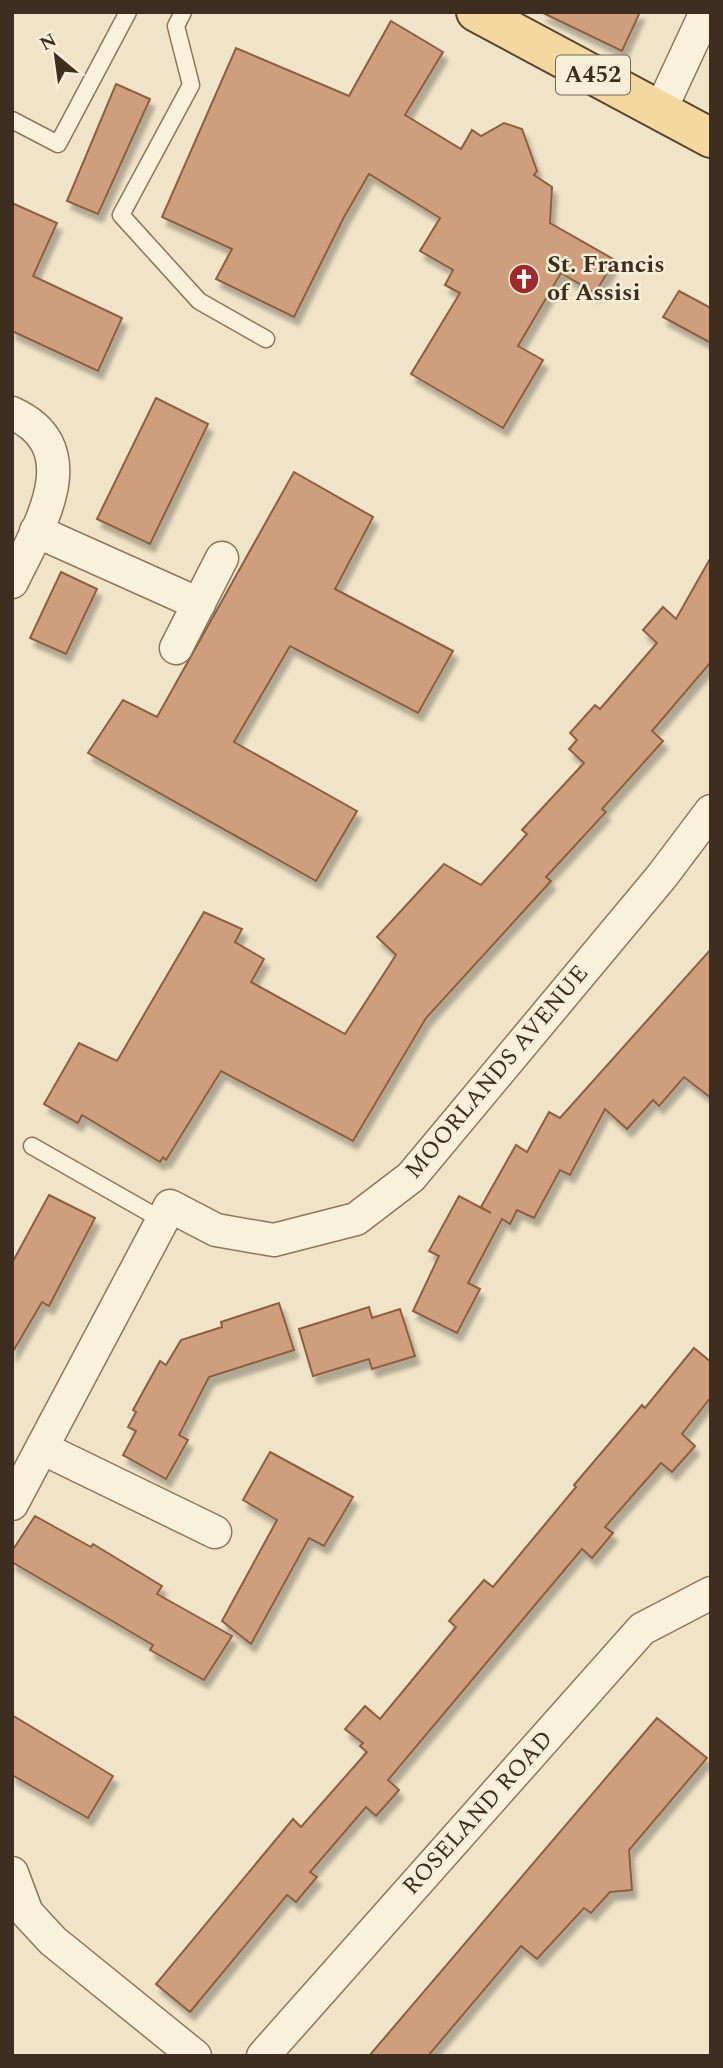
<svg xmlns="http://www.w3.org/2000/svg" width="723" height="2068" font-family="Spectral,serif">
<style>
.building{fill:#cf9f7d;stroke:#8d5f41;stroke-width:2;filter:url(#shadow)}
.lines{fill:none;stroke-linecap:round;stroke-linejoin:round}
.lane-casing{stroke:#8d765c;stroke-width:19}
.street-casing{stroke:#8d765c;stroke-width:35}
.primary-casing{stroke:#5b4430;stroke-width:42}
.lane{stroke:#faf1dc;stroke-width:16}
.street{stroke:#faf1dc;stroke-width:32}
.primary{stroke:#f3d9a0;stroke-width:38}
.labels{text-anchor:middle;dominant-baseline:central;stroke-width:5;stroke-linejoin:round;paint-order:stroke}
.shield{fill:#f7eed8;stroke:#756857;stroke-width:2}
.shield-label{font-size:23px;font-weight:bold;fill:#3d2e20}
.poi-label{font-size:24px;font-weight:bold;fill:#3d2e20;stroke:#f7eed8;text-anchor:start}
.street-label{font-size:24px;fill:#3d2e20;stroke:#f7eed8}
</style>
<defs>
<filter id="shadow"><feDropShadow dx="4.5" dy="8" stdDeviation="2" flood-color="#0004"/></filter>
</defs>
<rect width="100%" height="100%" fill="#f0e4c8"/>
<g class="building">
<polygon points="541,12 640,12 622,51"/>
<polygon points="391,21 443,52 405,115 461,149 472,130 481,136 504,123 522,129 537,171 534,175 552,187 550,223 615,260 595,293 561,273 518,346 543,360 503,428 411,374 460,293 445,285 453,270 420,251 440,218 369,174 344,217 294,317 216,279 232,249 162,217 236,48 349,96"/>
<polygon points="116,84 150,99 98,214 67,201"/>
<polygon points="12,203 57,223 33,276 122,318 98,371 12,331"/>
<polygon points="679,291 711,308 711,343 663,317"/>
<polygon points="156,398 208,424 150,544 97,519"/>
<polygon points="294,472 373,517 335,589 453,651 418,713 290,646 234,742 357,811 316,881 88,753 123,700 157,717"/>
<polygon points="711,557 711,662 652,731 663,741 602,809 606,812 546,877 551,881 426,1018 353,1141 221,1071 166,1160 163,1157 160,1162 82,1115 78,1123 44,1104 79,1043 117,1061 204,912 242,929 235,942 264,959 251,982 345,1034 396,955 377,937 444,864 481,885 527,834 522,830 584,763 569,749 577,740 570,733 595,705 600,709 657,643 643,630 663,607 676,619"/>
<polygon points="61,572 97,589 66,654 30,638"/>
<polygon points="711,949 711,1098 684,1077 659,1106 653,1100 627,1129 605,1109 570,1175 560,1170 534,1218 517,1210 510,1224 502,1219 468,1283 480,1289 457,1333 413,1311 439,1256 429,1251 459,1196 491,1213 481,1207 516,1145 527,1152 549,1112 560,1118"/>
<polygon points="49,1195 95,1218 49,1306 42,1302 12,1353 12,1263"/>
<polygon points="279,1303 294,1350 209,1377 179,1435 188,1440 166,1479 123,1455 136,1431 128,1427 136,1412 133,1410 160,1361 166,1365 181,1340 222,1327 221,1322"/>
<polygon points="369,1307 372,1318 400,1309 415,1356 372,1369 369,1359 313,1376 299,1329"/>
<polygon points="694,1348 711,1362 711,1397 682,1434 695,1446 672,1472 661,1463 605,1527 613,1533 592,1558 582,1549 388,1780 399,1790 376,1816 366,1807 310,1872 317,1877 296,1902 287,1895 190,2012 156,1984 293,1819 301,1827 367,1752 360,1746 363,1743 345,1729 365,1706 380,1719 456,1627 449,1621 484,1580 493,1587 576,1487 574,1485 642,1405 645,1408"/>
<polygon points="270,1452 353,1497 324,1546 309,1538 251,1644 222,1621 277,1520 243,1500"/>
<polygon points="35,1516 91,1547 93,1544 162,1586 157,1594 232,1636 204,1680 150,1650 153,1645 12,1562 12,1551"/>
<polygon points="12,1715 113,1776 88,1818 12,1775"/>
<polygon points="657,1718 707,1758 629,1850 632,1890 610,1892 591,1913 584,1908 537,1959 521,1946 428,2056 369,2056"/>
</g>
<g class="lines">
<g class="lane-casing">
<g id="lane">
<polyline points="183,12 176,26 191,85 121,215 199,301 266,339"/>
<polyline points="12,120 58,144 128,12"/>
<polyline points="32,1146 162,1220"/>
</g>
</g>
<g class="street-casing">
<g id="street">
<polyline points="660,111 706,12"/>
<path d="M12 413C90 448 38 528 12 582"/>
<polyline points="36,531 199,604"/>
<polyline points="176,648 222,558"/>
<polyline points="44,1449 215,1532"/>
<polyline points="12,1504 170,1206 216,1230 274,1240 356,1219 411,1177 662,876 711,811"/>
<polyline points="12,1873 27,1913 53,1941 195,2056"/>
<polyline points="263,2056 642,1629 711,1593"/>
</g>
</g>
<g class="primary-casing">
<polyline id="primary" points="476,12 711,138"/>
</g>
<use href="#lane" class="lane"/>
<use href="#street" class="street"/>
<use href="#primary" class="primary"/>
</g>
<defs>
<g id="church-disc" transform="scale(1.575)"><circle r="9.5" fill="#9e2a2b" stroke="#f7eed8"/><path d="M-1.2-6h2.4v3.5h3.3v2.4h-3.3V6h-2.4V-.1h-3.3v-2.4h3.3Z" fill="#fff"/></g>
</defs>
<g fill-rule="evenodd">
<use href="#church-disc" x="524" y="279"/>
</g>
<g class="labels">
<rect class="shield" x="556" y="55.5" width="74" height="39" rx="5"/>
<g class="shield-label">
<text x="593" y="75">A452</text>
</g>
<g class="poi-label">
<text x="547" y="265">St. Francis<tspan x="547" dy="28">of Assisi</tspan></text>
</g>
<g class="street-label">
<text transform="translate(497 1072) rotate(-50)">MOORLANDS AVENUE</text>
<text transform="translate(478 1813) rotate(-48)">ROSELAND ROAD</text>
</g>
</g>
<rect width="723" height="2068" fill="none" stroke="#3d2e20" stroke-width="28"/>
<g transform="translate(56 56) rotate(331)" stroke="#f7eed8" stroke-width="5" paint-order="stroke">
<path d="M0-5L12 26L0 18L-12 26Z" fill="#3d2e20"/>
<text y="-10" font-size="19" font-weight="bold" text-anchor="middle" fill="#3d2e20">N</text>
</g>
</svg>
